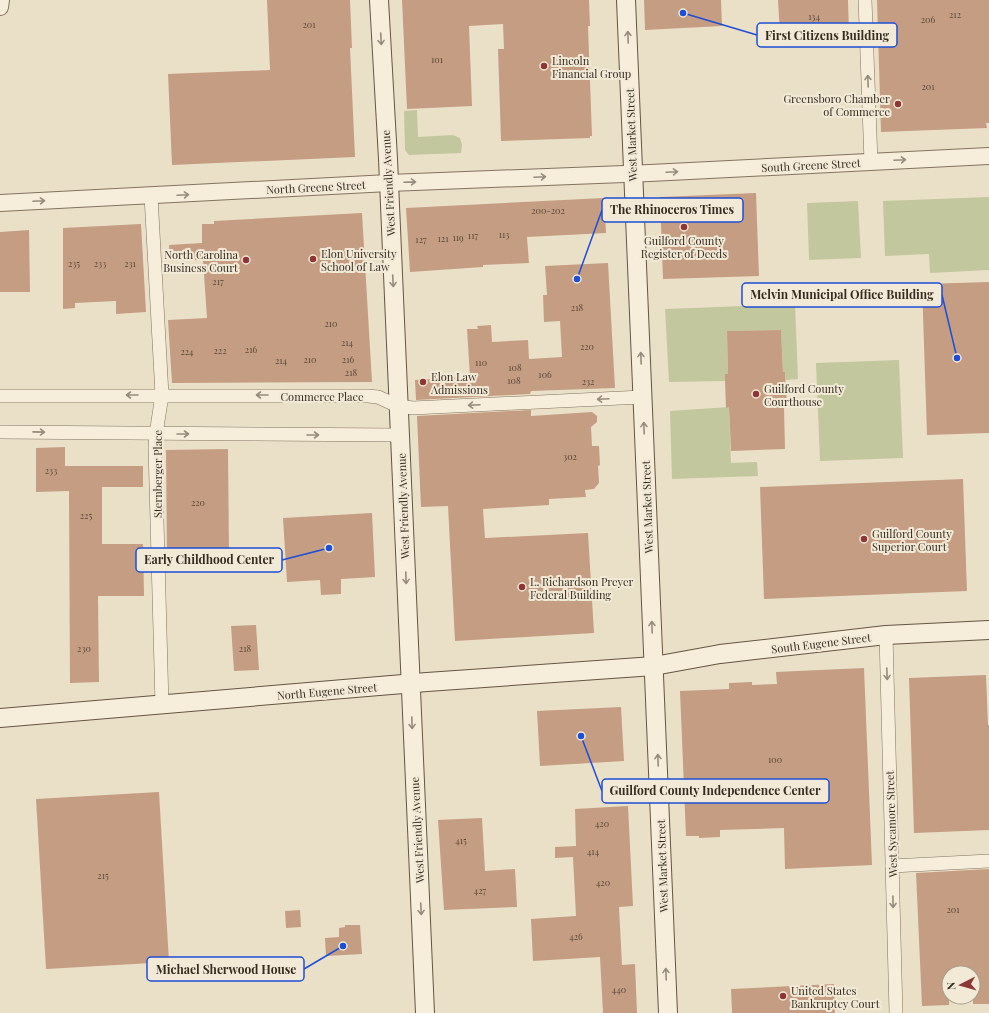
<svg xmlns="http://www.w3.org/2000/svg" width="989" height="1013" font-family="'Playfair Display',serif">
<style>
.green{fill:#c3c79d}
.building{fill:#c59d82}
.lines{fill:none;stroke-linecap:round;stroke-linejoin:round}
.minor-casing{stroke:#84725f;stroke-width:14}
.tertiary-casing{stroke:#84725f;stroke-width:18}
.secondary-casing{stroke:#665442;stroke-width:20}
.minor{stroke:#f6edda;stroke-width:13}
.tertiary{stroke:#f6edda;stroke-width:16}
.secondary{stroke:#f6edda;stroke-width:18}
.oneway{stroke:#968c7e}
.poi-dot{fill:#8e3536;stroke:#f2ead7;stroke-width:1.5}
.labels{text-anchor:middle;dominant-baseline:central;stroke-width:4;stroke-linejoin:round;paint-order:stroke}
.number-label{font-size:9px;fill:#5a4839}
.poi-label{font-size:11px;fill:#362b21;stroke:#f2ead7;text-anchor:start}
.street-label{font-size:11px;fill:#362b21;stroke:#f2ead7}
.leader{fill:none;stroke:#1d4ed8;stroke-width:1.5}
.callout-dot{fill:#1d4ed8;stroke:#f2ead7;stroke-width:1.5}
.callout{fill:#f2ead7;stroke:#1d4ed8;stroke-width:1.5}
.callout-label{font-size:12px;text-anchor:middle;font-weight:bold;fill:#362b21}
</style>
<rect width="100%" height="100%" fill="#eae0c8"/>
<g class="green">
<polygon points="417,110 418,137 453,135 460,138 462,145 461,153 409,155 405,150 404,111"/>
<polygon points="989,197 989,270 930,273 929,254 885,256 883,201"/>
<polygon points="858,201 861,258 809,260 807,203"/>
<polygon points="795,304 798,379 786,380 785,372 783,372 781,330 727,331 728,374 725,374 725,381 669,382 665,309"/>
<polygon points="899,360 903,458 820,461 816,363"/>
<polygon points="729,407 731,463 757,462 758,476 672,479 670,411"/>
</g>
<g class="building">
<polygon points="267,0 350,0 352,48 350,48 355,157 172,165 168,74 270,70"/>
<polygon points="402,0 589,0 590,26 588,26 592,136 590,136 590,138 501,141 498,49 504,49 503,24 469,26 472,106 407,109"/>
<polygon points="644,0 721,0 722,26 645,30"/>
<polygon points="778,0 848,0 849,33 780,36"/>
<polygon points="877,0 989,0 989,123 986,123 987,128 881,132"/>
<polygon points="756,193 759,276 663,279 660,197"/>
<polygon points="604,198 606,233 527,237 529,263 483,265 483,267 410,272 406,208"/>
<polygon points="362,213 372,382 172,383 168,320 207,318 203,260 170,261 169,245 202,243 202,224 214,224 214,221"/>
<polygon points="141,224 146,312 116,314 116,301 75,303 75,308 63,309 63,228"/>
<polygon points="29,230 30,292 0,292 0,232"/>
<polygon points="608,263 615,388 531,391 530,394 416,400 415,380 470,377 467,329 478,329 477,326 491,325 492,342 528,340 529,359 562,357 560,321 544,322 543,295 547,295 545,266"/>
<polygon points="989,282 989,433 927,435 922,284"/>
<polygon points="781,330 783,372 785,372 787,408 784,408 785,449 731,451 729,407 726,408 725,381 725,374 728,374 727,331"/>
<polygon points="531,410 531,416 592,412 597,416 597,422 591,427 592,446 599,446 600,465 598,466 599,483 594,489 585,490 586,497 549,499 549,505 483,509 485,538 588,533 594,633 455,641 448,506 421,507 417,416"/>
<polygon points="65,447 65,466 143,466 143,487 102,487 102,544 143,544 144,596 98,596 99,682 70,683 69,491 36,492 36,448"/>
<polygon points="228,449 229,554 167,554 166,450"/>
<polygon points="963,479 967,591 764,599 760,487"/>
<polygon points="372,513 375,577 341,579 341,594 321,595 320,580 287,582 283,518"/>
<polygon points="256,625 259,670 234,671 231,626"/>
<polygon points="864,668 872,865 785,869 784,828 720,830 720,837 699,838 699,836 686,836 680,691 729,689 729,683 752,682 752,685 777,684 776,672"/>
<polygon points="986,675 988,725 989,725 989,830 914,833 909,678"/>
<polygon points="621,707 624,761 540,766 537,711"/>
<polygon points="159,792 169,962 46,969 36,799"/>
<polygon points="628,806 633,906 619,907 622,965 635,964 637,1013 603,1013 600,957 533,961 531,919 576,916 573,857 555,858 555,847 576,846 575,809"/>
<polygon points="482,818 485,871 515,869 517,907 444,910 438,820"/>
<polygon points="989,869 989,1004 973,1004 973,973 949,973 949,1005 922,1006 916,873"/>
<polygon points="300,910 301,927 286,928 285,911"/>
<polygon points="345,925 360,925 362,954 326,956 325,938 339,937 339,928 345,927"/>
<polygon points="834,984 835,1013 732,1013 731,989"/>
</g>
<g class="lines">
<g class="minor-casing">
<g id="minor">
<polyline points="865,0 871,162"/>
<polyline points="151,196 162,395 156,434 155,447 162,705"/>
<polyline points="0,396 368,396 378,397 398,406 413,408 642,397"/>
<polyline points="0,432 400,435"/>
<polyline points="886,635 896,1013"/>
<polyline points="892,866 989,861"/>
</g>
</g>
<g class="tertiary-casing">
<g id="tertiary">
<polyline points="0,7 1,0"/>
<polyline points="0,203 389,183 650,173 989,156"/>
</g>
</g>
<g class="secondary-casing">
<g id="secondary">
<polyline points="379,0 388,159 425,1013"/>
<polyline points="626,0 668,1013"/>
<polyline points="0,718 427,682 654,666 720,654 886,635 989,630"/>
</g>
</g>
<use href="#minor" class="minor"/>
<use href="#tertiary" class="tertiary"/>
<use href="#secondary" class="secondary"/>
</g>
<defs><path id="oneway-shaft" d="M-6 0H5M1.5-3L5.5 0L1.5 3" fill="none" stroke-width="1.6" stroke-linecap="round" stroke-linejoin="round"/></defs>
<g class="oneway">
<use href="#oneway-shaft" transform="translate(628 37) rotate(-92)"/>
<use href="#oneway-shaft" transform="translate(381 39) rotate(87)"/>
<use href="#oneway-shaft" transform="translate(868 81) rotate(-92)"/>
<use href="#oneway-shaft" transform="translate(900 160) rotate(-3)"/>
<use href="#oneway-shaft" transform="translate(672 172) rotate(-3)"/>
<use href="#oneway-shaft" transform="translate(540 177) rotate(-3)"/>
<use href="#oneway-shaft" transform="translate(410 182) rotate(-2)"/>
<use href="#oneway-shaft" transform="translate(183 195) rotate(-3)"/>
<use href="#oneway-shaft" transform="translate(39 201) rotate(-3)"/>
<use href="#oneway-shaft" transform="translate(393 281) rotate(87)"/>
<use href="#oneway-shaft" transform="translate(641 358) rotate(-92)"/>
<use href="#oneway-shaft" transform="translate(132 395) rotate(180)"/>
<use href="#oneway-shaft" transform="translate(262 395) rotate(-180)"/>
<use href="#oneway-shaft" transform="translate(603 399) rotate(177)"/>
<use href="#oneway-shaft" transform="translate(474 405) rotate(177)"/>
<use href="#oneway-shaft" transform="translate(644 428) rotate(-92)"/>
<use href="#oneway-shaft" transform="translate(39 432) rotate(1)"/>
<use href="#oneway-shaft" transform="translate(183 434)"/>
<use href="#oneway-shaft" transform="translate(313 435)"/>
<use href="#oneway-shaft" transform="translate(406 578) rotate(88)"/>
<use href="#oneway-shaft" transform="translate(652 627) rotate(-92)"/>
<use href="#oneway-shaft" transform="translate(887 674) rotate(88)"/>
<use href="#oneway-shaft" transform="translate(412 723) rotate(88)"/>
<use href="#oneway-shaft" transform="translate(658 760) rotate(-92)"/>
<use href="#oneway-shaft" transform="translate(893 902) rotate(89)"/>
<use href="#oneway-shaft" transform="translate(421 909) rotate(87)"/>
<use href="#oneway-shaft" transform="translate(666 974) rotate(-92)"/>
</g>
<g class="poi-dot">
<circle cx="544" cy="66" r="4"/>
<circle cx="898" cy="104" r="4"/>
<circle cx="684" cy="227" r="4"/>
<circle cx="313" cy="259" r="4"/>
<circle cx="246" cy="260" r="4"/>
<circle cx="423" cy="382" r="4"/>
<circle cx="756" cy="394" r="4"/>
<circle cx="864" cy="539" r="4"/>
<circle cx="522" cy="587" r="4"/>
<circle cx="783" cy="996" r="4"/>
</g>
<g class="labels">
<g class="number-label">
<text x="955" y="14">212</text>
<text x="814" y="16">134</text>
<text x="928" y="19">206</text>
<text x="309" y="24">201</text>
<text x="437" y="59">101</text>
<text x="928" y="86">201</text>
<text x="548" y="210">200-202</text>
<text x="504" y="234">113</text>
<text x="473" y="235">117</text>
<text x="458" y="237">119</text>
<text x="443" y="238">121</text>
<text x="421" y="239">127</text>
<text x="74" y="263">235</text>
<text x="100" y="263">233</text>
<text x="130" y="263">231</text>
<text x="218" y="281">217</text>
<text x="577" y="307">218</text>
<text x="331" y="323">210</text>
<text x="347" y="342">214</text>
<text x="587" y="346">220</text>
<text x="251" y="349">216</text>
<text x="220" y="350">222</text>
<text x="187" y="351">224</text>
<text x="310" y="359">210</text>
<text x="348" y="359">216</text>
<text x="281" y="360">214</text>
<text x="481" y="362">110</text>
<text x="515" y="367">108</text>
<text x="351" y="372">218</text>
<text x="545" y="374">106</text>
<text x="514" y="380">108</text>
<text x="588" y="381">232</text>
<text x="570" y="456">302</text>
<text x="51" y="470">233</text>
<text x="198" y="502">220</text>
<text x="86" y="515">225</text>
<text x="84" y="648">230</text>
<text x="245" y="648">218</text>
<text x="775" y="759">100</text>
<text x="602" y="823">420</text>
<text x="461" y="840">415</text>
<text x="593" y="851">414</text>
<text x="103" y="875">215</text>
<text x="603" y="882">420</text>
<text x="480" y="890">427</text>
<text x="953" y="909">201</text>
<text x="576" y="936">426</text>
<text x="619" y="989">440</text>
</g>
<g class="poi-label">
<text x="552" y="60">Lincoln<tspan x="552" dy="13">Financial Group</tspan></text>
<text x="890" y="98" text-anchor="end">Greensboro Chamber<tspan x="890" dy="13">of Commerce</tspan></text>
<text x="684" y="240" text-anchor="middle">Guilford County<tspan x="684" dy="13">Register of Deeds</tspan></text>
<text x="321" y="253">Elon University<tspan x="321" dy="13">School of Law</tspan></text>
<text x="238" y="254" text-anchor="end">North Carolina<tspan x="238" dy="13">Business Court</tspan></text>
<text x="431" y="376">Elon Law<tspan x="431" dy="13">Admissions</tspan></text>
<text x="764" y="388">Guilford County<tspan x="764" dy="13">Courthouse</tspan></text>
<text x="872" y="533">Guilford County<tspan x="872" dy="13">Superior Court</tspan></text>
<text x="530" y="581">L. Richardson Preyer<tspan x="530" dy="13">Federal Building</tspan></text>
<text x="791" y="990">United States<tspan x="791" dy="13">Bankruptcy Court</tspan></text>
</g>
<g class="street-label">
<text transform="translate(631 135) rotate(-92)">West Market Street</text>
<text transform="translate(811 165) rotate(-3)">South Greene Street</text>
<text transform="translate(388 183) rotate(-93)">West Friendly Avenue</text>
<text transform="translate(316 187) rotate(-3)">North Greene Street</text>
<text x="322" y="396">Commerce Place</text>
<text transform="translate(157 474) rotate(-90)">Sternberger Place</text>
<text transform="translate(403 506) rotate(-92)">West Friendly Avenue</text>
<text transform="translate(647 507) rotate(-92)">West Market Street</text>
<text transform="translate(821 643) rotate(-7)">South Eugene Street</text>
<text transform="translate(327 691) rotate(-5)">North Eugene Street</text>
<text transform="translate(891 824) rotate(-92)">West Sycamore Street</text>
<text transform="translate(417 830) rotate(-93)">West Friendly Avenue</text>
<text transform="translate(662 866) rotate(-92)">West Market Street</text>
</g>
</g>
<path class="leader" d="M683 13L757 35M577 279L602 210M957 358L942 295M329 548L282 560M581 736L602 791M343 946L304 969"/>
<g class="callout-dot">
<circle cx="683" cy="13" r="4"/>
<circle cx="577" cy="279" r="4"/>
<circle cx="957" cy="358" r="4"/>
<circle cx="329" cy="548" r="4"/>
<circle cx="581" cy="736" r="4"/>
<circle cx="343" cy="946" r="4"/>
</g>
<g class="callout">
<rect x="757" y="23" width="140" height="24" rx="4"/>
<rect x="602" y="198" width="141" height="24" rx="4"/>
<rect x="742" y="283" width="200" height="24" rx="4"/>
<rect x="136" y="548" width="146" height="24" rx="4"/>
<rect x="602" y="779" width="227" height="24" rx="4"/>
<rect x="147" y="957" width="157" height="24" rx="4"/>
</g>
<g class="callout-label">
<text x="827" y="40">First Citizens Building</text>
<text x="672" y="214">The Rhinoceros Times</text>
<text x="842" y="299">Melvin Municipal Office Building</text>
<text x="209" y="564">Early Childhood Center</text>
<text x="715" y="795">Guilford County Independence Center</text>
<text x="226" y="974">Michael Sherwood House</text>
</g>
<g transform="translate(961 985) rotate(264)"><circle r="19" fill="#f2ead7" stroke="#a79e8e"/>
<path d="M0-3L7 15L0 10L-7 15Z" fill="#8e3536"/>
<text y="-6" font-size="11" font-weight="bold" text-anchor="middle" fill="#362b21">N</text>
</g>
</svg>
